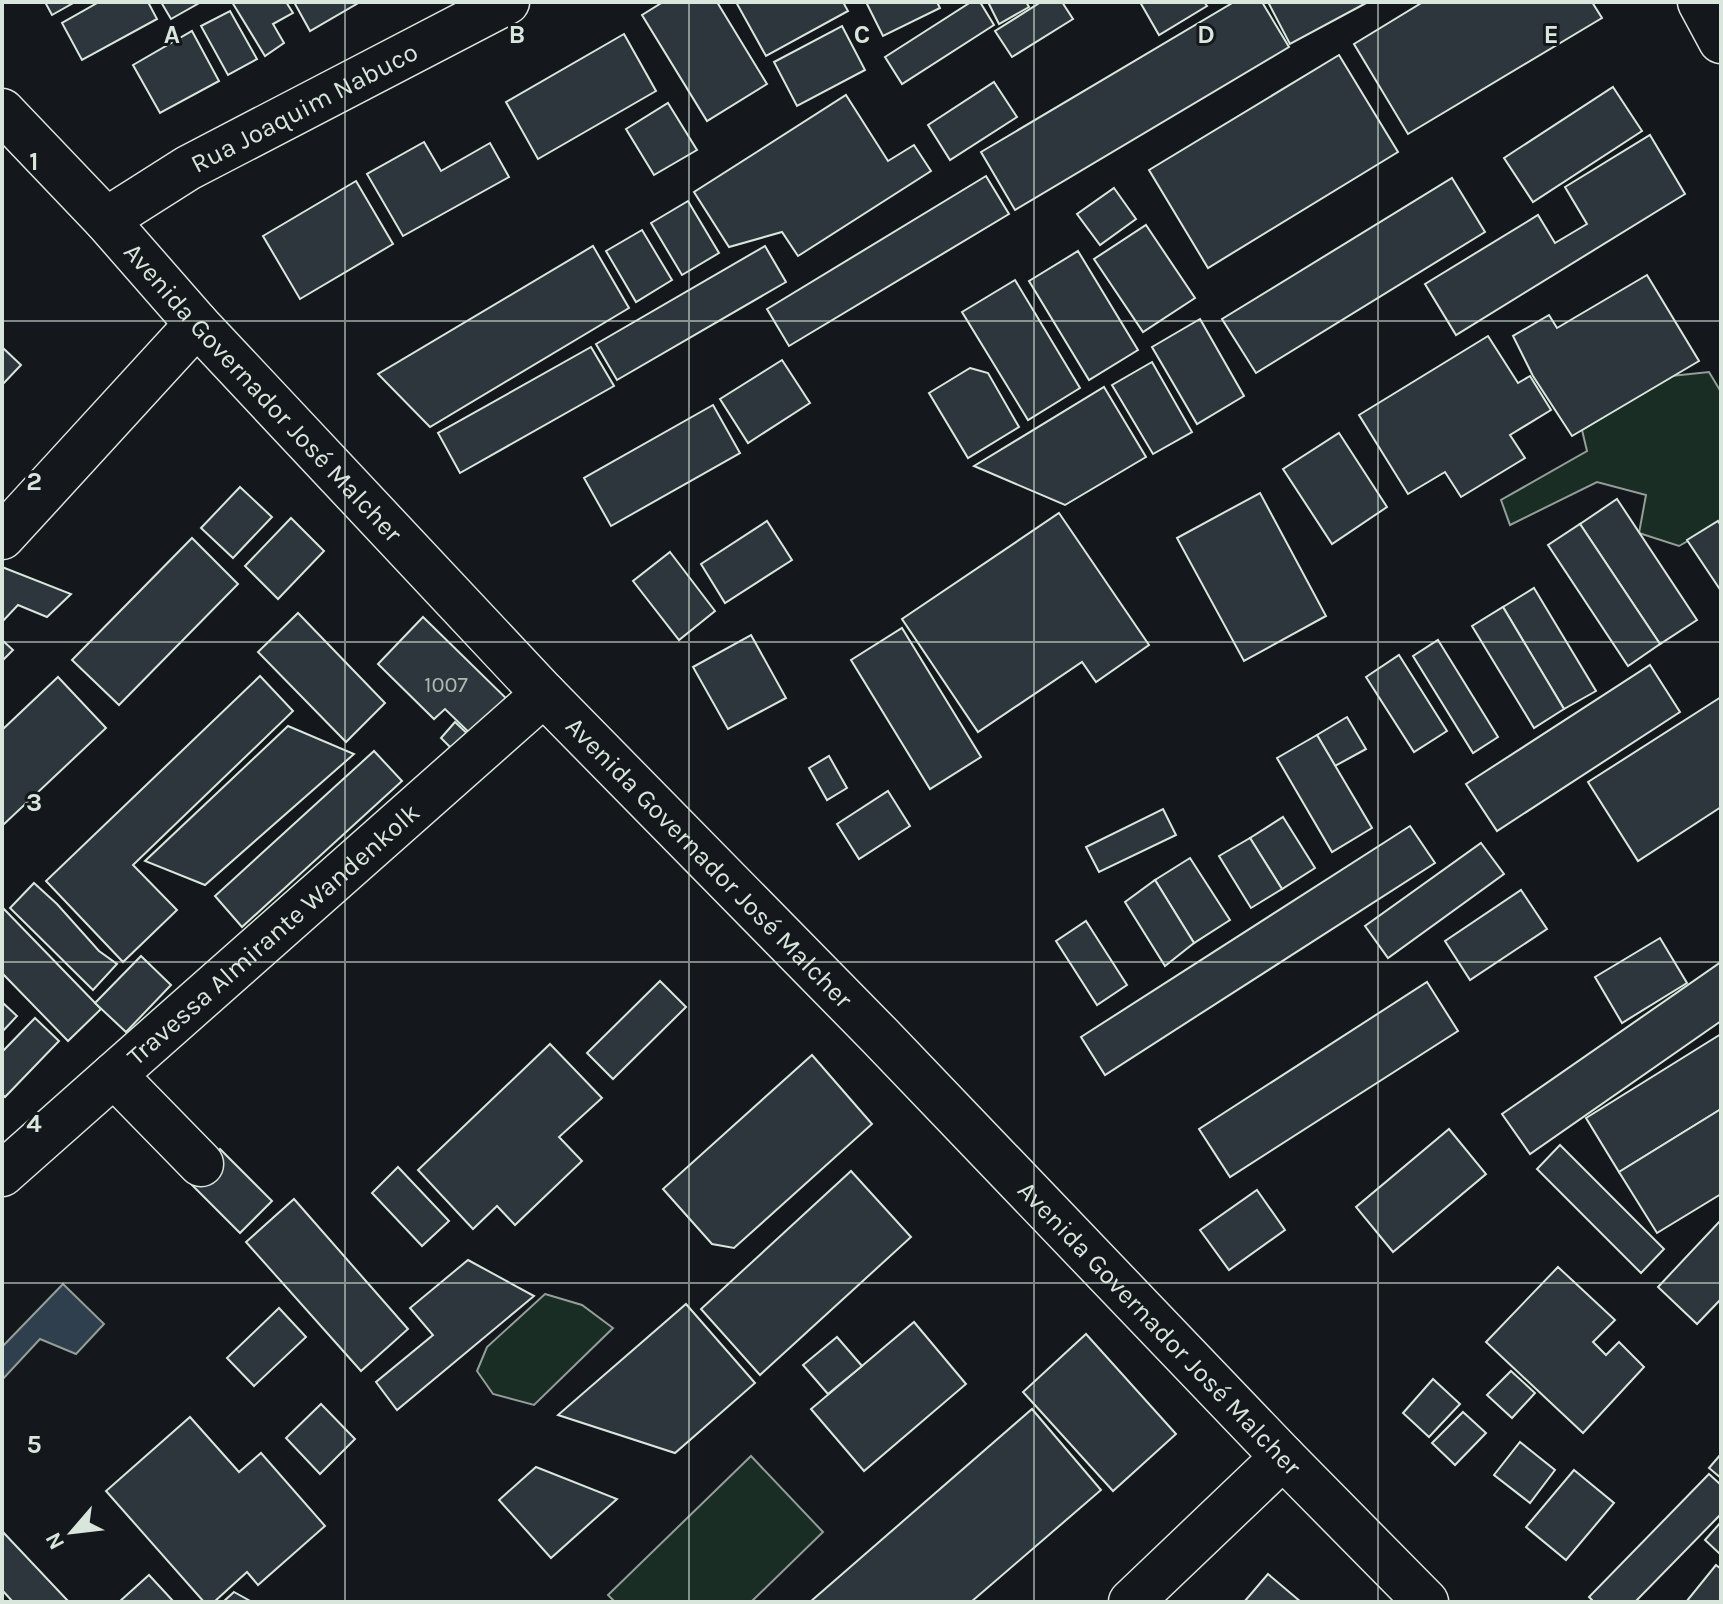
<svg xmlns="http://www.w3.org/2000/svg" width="1723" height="1604" font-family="Karla,sans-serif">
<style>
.green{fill:#1a2d24;stroke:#939e99;stroke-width:2}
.water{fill:#2f3f4d;stroke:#939e99;stroke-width:2}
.building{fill:#2c363c;stroke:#d8e6dc;stroke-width:2}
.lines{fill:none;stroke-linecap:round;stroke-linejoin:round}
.street-casing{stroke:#d8e6dc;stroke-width:47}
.secondary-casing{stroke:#d8e6dc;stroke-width:47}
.primary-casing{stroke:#d8e6dc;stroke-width:47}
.street{stroke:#14181c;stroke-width:44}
.secondary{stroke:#14181c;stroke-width:44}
.primary{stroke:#14181c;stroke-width:44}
.grid{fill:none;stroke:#d8e6dc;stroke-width:2;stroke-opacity:0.55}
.labels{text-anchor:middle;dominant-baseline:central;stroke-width:6;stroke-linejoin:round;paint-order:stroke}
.number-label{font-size:22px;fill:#adbab4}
.street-label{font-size:26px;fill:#d8e6dc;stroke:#14181c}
.grid-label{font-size:26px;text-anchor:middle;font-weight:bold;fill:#d8e6dc;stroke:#14181c;stroke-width:6;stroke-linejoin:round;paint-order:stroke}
</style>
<rect width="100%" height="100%" fill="#14181c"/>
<g class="green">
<polygon points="1709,372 1721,392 1721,522 1679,546 1639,533 1646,495 1597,482 1510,525 1501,500 1587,451 1582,430 1671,376"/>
<polygon points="545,1294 582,1305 613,1328 534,1405 493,1394 477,1371 487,1347"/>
<polygon points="751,1456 823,1532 751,1602 615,1602 608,1595"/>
</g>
<polygon class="water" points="63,1284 104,1324 76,1354 40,1339 2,1380 2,1347"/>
<g class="building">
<polygon points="45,2 75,2 52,15"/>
<polygon points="99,2 148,2 157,19 82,60 62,23"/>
<polygon points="161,2 201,2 171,19"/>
<polygon points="232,2 286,2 293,13 273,24 284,43 265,56"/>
<polygon points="294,2 360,2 310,31"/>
<polygon points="663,2 717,2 767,84 707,121 642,15"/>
<polygon points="736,2 843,2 848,11 766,56"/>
<polygon points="866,2 937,2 940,8 883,36"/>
<polygon points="971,2 980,2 994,25 902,84 885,57"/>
<polygon points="988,2 1026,2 1029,7 999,24"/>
<polygon points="1041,2 1062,2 1073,19 1012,57 995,31"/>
<polygon points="1140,2 1204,2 1207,6 1159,35"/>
<polygon points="1234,2 1262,2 1289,47 1015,210 981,152"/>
<polygon points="1268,2 1368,2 1290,44"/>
<polygon points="1423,2 1592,2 1602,18 1408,134 1354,44"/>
<polygon points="230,11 257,59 228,75 201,26"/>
<polygon points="842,26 865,70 797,106 774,62"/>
<polygon points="192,31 219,81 160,113 133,65"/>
<polygon points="624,34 656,91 538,159 506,102"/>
<polygon points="1339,55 1398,152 1208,268 1149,170"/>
<polygon points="994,82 1017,117 950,160 928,125"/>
<polygon points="1613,87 1642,131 1533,202 1504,158"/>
<polygon points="846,95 888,161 914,145 931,171 798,256 782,232 729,247 694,192"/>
<polygon points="668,103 697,150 654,175 626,129"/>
<polygon points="1650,135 1685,194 1456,335 1425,284 1538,215 1555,243 1587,224 1565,187"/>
<polygon points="424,142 441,171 490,143 509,177 403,236 367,174"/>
<polygon points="986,176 1009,214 789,346 767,309"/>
<polygon points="1452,178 1485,232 1256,373 1222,319"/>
<polygon points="356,181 393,244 300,299 263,236"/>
<polygon points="1114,188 1136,219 1100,245 1077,214"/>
<polygon points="688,201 719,253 682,275 651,223"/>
<polygon points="1146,225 1195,298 1143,332 1094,259"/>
<polygon points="642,230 672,280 636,302 606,251"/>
<polygon points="593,246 629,308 430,427 378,374"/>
<polygon points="765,246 786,282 617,380 596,344"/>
<polygon points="1078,251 1138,350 1089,380 1029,281"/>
<polygon points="1647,275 1699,361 1572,436 1533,376 1513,336 1549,315 1557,328"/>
<polygon points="1015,280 1080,388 1028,420 962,312"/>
<polygon points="1200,319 1244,396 1197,424 1152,347"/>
<polygon points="1488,336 1518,383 1530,376 1551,410 1510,435 1525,458 1461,497 1445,472 1408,494 1359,415"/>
<polygon points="2,347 21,365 2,385"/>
<polygon points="591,347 614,386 460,473 438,433"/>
<polygon points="782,360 810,403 748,443 720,399"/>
<polygon points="1152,362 1192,432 1153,454 1112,385"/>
<polygon points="970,368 988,373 1019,427 968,458 929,393"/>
<polygon points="1104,387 1146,457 1065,505 974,466"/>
<polygon points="713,405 740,453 611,526 584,478"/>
<polygon points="1339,433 1387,507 1332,544 1283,469"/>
<polygon points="240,487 272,517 233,558 201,528"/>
<polygon points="1260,493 1326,616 1244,661 1177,538"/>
<polygon points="1617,499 1697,620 1660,644 1580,524"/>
<polygon points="1059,513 1149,645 1096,682 1082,662 978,732 902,619"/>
<polygon points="291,518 324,551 278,599 245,566"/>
<polygon points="767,521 792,560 725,603 701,564"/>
<polygon points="1718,521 1721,526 1721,591 1687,540"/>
<polygon points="1580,524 1660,644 1628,666 1548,545"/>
<polygon points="192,538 238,584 119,705 72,660"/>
<polygon points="670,552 715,611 679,640 633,581"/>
<polygon points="2,567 71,594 47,617 18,605 2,622"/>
<polygon points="1534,588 1596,691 1564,709 1503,607"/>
<polygon points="1503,607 1564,709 1534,728 1472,626"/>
<polygon points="298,613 385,703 346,742 258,652"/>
<polygon points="423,617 515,707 480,743 445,709 434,719 378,664"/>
<polygon points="902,628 981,757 930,789 851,660"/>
<polygon points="751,635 786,698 728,729 693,667"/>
<polygon points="2,640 13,650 2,661"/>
<polygon points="1438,640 1498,737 1473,753 1413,656"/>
<polygon points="1399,655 1447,731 1414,752 1366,677"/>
<polygon points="1650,665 1680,712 1497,831 1466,784"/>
<polygon points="260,676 293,711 133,865 177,910 123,962 46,881"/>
<polygon points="58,677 106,728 2,826 2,730"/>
<polygon points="1721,697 1721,807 1638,861 1588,782"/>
<polygon points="1347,717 1366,749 1335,766 1317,735"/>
<polygon points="455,722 474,740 459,756 441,738"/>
<polygon points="288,726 354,754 205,885 145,861"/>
<polygon points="1317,735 1372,828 1332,852 1277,758"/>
<polygon points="374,751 402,781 242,927 215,896"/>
<polygon points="829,756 847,788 827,800 809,768"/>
<polygon points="888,791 910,826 859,859 837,824"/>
<polygon points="1163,809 1176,835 1099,872 1086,847"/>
<polygon points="1283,817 1315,868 1282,889 1250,838"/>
<polygon points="1410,826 1435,863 1105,1075 1081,1037"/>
<polygon points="1250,838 1282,889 1251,908 1219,856"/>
<polygon points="1481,843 1504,874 1388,958 1365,926"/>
<polygon points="1190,858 1230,920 1194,943 1155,880"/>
<polygon points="1155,880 1194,943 1165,966 1125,902"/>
<polygon points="34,883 57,904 99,951 117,964 93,990 10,908"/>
<polygon points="1521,890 1547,929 1470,980 1445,941"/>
<polygon points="2,907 101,1009 68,1041 2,973"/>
<polygon points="1086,921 1127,985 1097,1005 1056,941"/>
<polygon points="1660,938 1687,983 1622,1023 1595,977"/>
<polygon points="141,956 171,985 126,1032 95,1003"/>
<polygon points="1721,962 1721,1021 1530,1154 1502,1114"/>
<polygon points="660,981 686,1007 613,1079 587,1053"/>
<polygon points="1427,982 1458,1031 1230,1177 1199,1129"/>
<polygon points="2,1002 17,1016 2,1032"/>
<polygon points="35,1018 59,1041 5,1097 2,1094 2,1052"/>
<polygon points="1721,1034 1721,1109 1619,1172 1586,1118"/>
<polygon points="550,1044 602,1098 559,1137 582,1161 515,1225 497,1206 473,1229 418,1170"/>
<polygon points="812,1055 872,1124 734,1248 712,1244 663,1189"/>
<polygon points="1721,1109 1721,1194 1657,1233 1619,1172"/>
<polygon points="1449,1129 1486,1174 1393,1252 1356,1207"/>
<polygon points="1560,1145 1664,1249 1641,1273 1537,1169"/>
<polygon points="220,1149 272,1201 240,1233 188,1181"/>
<polygon points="398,1167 449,1221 422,1246 372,1193"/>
<polygon points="851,1171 911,1237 760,1375 701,1309"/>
<polygon points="1257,1190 1285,1230 1229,1270 1200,1230"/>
<polygon points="294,1199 408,1329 361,1371 246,1242"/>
<polygon points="1720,1221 1721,1299 1697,1324 1658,1287"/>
<polygon points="468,1260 534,1296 397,1410 376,1382 433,1335 410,1308"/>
<polygon points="1558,1267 1615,1320 1593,1342 1606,1355 1619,1342 1644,1367 1583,1433 1486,1342"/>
<polygon points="686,1304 755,1383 675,1453 558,1415"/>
<polygon points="279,1308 306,1337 254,1386 227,1358"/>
<polygon points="914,1322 966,1384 864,1471 811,1409"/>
<polygon points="1086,1334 1176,1434 1113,1491 1023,1392"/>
<polygon points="837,1337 862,1366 828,1394 803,1365"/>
<polygon points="1511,1371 1535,1393 1512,1418 1487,1395"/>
<polygon points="1433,1379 1460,1404 1429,1437 1403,1413"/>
<polygon points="321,1404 355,1439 320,1474 286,1438"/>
<polygon points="1032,1409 1101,1490 971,1602 810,1602"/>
<polygon points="1463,1412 1486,1433 1455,1465 1432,1443"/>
<polygon points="190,1417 239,1472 261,1453 325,1526 258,1585 247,1572 214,1602 204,1602 106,1491"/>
<polygon points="1520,1442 1555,1470 1530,1503 1494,1475"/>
<polygon points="1721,1454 1721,1478 1709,1468"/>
<polygon points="536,1467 617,1499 551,1558 499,1500"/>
<polygon points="1574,1470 1614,1503 1566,1560 1526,1527"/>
<polygon points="1709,1474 1721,1485 1721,1514 1635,1602 1594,1602 1589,1597"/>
<polygon points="1721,1522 1721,1555 1705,1540"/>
<polygon points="2,1531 69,1602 13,1602 2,1590"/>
<polygon points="1716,1565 1721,1569 1721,1602 1686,1602"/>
<polygon points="1268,1574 1301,1602 1244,1602"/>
<polygon points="149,1575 174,1602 119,1602"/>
<polygon points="234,1592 252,1602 223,1602"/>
</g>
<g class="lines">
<g class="street-casing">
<g id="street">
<path id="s1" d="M106 220 188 168 507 2"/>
<polyline points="2,537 197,324"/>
<polyline points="114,1075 201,1164"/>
<path id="s2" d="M2 1174 544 694"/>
</g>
</g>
<g class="secondary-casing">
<polyline id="secondary" points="1131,1602 1283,1457"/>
</g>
<g class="primary-casing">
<g id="primary">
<polyline points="1700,2 1721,41"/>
<path id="s3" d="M2 111 106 220 197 324 544 694 879 1035 1283 1457 1426 1602"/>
</g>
</g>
<use href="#street" class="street"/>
<use href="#secondary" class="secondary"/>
<use href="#primary" class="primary"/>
</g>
<path class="grid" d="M345 2V1602M689 2V1602M1034 2V1602M1378 2V1602M2 321H1721M2 642H1721M2 962H1721M2 1283H1721"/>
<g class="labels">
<g class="number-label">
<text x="446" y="685">1007</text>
</g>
<g class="street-label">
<text stroke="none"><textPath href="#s1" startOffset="228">Rua Joaquim Nabuco</textPath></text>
<text stroke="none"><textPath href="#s3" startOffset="384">Avenida Governador José Malcher</textPath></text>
<text stroke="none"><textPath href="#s3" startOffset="1032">Avenida Governador José Malcher</textPath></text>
<text stroke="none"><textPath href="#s2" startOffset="362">Travessa Almirante Wandenkolk</textPath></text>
<text stroke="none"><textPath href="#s3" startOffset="1680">Avenida Governador José Malcher</textPath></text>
</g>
</g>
<g class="grid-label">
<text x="172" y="43">A</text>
<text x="517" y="43">B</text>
<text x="862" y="43">C</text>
<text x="1206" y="43">D</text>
<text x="1551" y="43">E</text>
<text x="34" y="170">1</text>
<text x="34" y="490">2</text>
<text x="34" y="811">3</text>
<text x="34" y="1132">4</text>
<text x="34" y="1453">5</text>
</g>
<rect width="1723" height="1604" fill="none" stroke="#d8e6dc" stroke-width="8"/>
<g transform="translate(72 1532) rotate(242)" stroke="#14181c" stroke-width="6" paint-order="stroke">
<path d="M0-6L14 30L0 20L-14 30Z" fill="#d8e6dc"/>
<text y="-12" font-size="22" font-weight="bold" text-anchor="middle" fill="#d8e6dc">N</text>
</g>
</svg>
